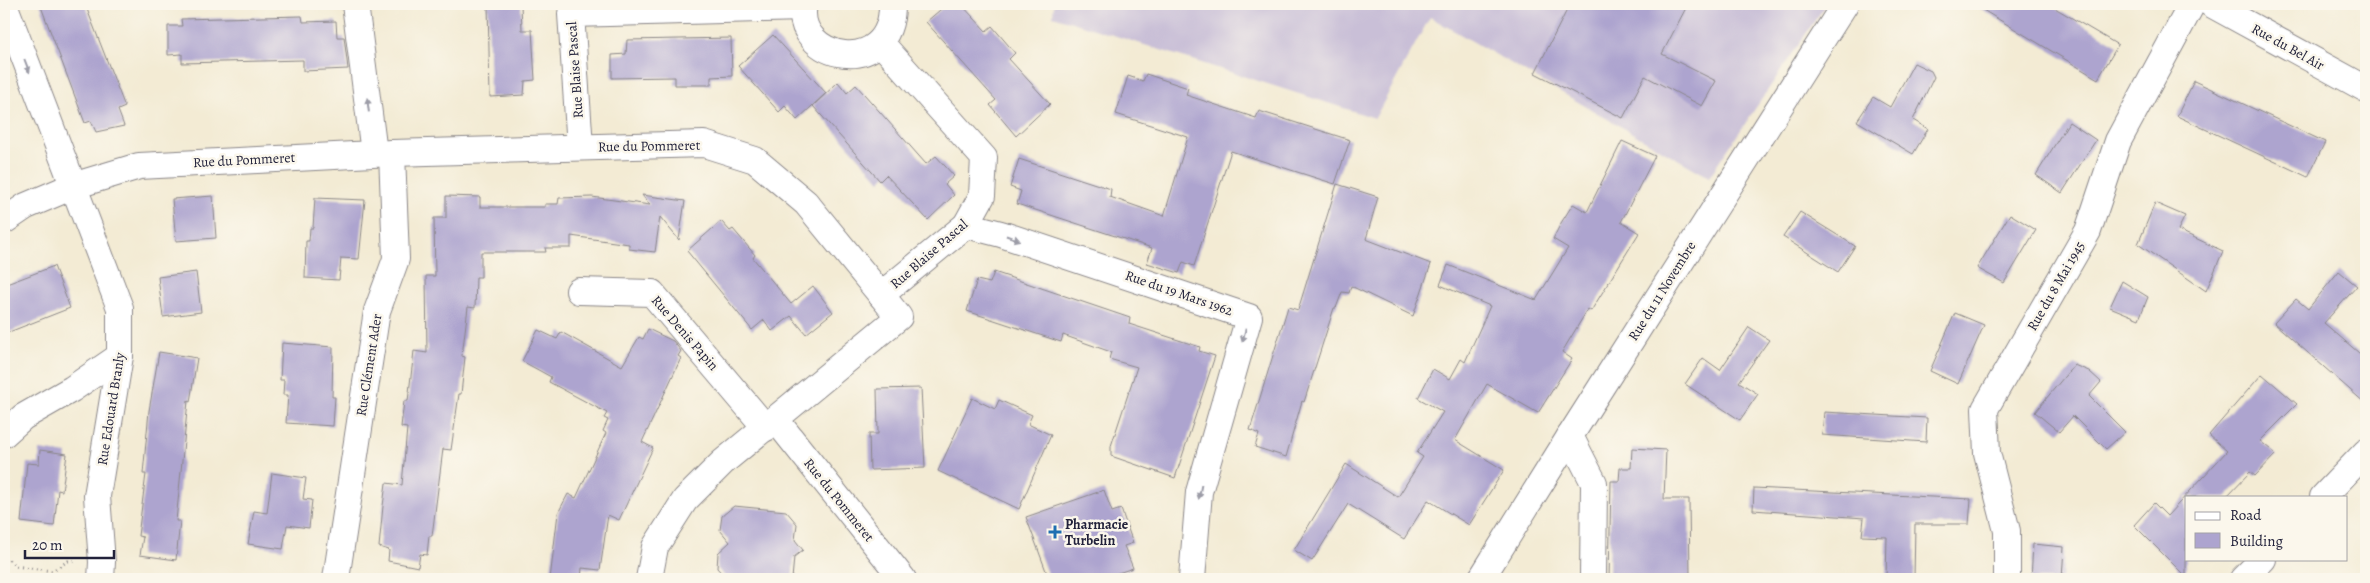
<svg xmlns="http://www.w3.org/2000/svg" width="2370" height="583" font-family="Alegreya,serif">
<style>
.industrial{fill:#c9bfd7}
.building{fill:#ada4cf}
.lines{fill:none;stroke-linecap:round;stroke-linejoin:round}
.street-casing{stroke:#8a8688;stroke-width:28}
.path{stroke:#8a8688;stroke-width:3;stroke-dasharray:1 4;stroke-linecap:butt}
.street{stroke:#fff;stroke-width:26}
.oneway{fill:#9c9ca7}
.poi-dot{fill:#1f6fb2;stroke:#fbf7ec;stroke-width:2}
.labels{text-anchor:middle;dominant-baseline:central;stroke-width:5;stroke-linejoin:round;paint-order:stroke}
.street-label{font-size:14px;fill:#22223b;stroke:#fbf7ec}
.poi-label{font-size:14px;font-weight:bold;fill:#22223b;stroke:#fbf7ec;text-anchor:start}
</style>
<rect width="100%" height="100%" fill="#fbf7ec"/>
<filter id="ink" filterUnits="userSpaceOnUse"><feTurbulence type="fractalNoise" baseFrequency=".02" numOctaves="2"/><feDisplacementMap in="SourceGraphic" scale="10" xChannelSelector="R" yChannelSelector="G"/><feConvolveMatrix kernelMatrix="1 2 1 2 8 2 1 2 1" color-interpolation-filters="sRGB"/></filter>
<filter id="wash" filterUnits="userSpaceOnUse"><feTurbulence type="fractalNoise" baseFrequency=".0096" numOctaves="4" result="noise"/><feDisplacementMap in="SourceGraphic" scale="20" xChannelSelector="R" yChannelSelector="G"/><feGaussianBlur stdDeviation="1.12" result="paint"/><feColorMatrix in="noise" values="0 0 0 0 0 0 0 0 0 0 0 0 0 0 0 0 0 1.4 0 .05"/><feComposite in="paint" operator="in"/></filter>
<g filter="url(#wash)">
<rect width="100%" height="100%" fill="#f3ebd4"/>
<polygon class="industrial" points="1054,4 1826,4 1709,177 1430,17 1375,118 1053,16"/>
<g id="blocks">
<g class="building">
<polygon points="40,4 85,4 125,107 118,110 124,126 96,132 91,121 85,123"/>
<polygon points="488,4 521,4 522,30 532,30 535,80 525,81 524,95 490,97"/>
<polygon points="947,4 961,4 986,31 992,26 1015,53 1009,59 1050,104 1016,136 990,105 996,100 926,22"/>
<polygon points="1570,4 1688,4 1662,54 1716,81 1702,106 1645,76 1623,118 1535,73"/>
<polygon points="1973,4 2048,4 2118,45 2098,79"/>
<polygon points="302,16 303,22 336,21 337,37 344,37 348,69 303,71 303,60 182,63 182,54 168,55 168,26 182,26 181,19"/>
<polygon points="773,35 826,93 797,120 785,106 779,112 738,66"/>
<polygon points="731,38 732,76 711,77 711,85 675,85 675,77 612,78 612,55 626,54 627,40"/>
<polygon points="1914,63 1931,71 1934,77 1913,120 1928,129 1913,154 1857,121 1873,97 1890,107"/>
<polygon points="1146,74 1188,88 1186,95 1256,118 1259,111 1350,140 1335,184 1231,151 1194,266 1183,262 1179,273 1147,263 1152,248 1017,204 1021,191 1010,187 1019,159 1111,189 1110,197 1164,216 1188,137 1116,114 1128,76 1143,81"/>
<polygon points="2194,81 2325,142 2308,177 2177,116"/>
<polygon points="838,82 847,93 856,85 926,164 936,156 954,176 945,184 954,195 928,220 886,175 880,181 813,106"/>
<polygon points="2069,122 2096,140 2062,193 2036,175"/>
<polygon points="1622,141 1655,156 1621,222 1639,233 1591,311 1588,309 1562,352 1572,359 1538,413 1487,384 1455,440 1504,470 1469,525 1428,500 1404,539 1348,504 1312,561 1294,550 1346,464 1398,497 1423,457 1417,453 1443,412 1418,398 1433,369 1450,379 1461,359 1465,362 1490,306 1440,285 1448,265 1536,300 1568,248 1553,239 1561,223 1573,204 1587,212"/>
<polygon points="1337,184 1378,197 1366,239 1431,264 1413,316 1351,286 1349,293 1342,292 1336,308 1334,308 1304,402 1302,401 1286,457 1255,447 1259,434 1250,430 1288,307 1298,310"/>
<polygon points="642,195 685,201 679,240 660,217 655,252 629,249 629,244 571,236 571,248 545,248 546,252 481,252 481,277 476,277 475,308 468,307 462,356 465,357 461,394 459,394 451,450 443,449 432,536 429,536 427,555 420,554 418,567 388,561 389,550 379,547 383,506 386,483 402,485 407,428 401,427 404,401 408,401 414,351 427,353 426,276 435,276 434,218 446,218 446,196 480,197 480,207 545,207 545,204 558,204 559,198 592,197 650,205"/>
<polygon points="213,196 216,238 176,241 172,199"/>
<polygon points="315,198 365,200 359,259 341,258 339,280 305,278 306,241 309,241 310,228 313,228"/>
<polygon points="2155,203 2185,216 2178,230 2223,251 2206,291 2138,244"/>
<polygon points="1800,212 1855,246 1838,272 1783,237"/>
<polygon points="2010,214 2036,230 2004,283 1977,268"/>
<polygon points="721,221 730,231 733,229 755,255 753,258 791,304 813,286 833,312 806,334 791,316 772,331 764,320 752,330 687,251"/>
<polygon points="54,266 70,308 4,334 4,285"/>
<polygon points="2339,271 2357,286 2324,323 2366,359 2366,404 2274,323 2296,299 2308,309"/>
<polygon points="196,272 201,312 163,317 158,277"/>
<polygon points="994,272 1130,318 1129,324 1200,347 1199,351 1215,356 1175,478 1111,456 1111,446 1137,367 1109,359 1111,352 1063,335 1061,342 967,311 977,280 990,283"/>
<polygon points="2122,281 2148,297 2139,319 2110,307"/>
<polygon points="1955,313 1984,325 1958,384 1930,371"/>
<polygon points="1749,327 1769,340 1739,382 1758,394 1740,420 1685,384 1703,358 1720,370"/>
<polygon points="648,329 673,341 681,351 678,356 681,358 642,442 653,448 619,520 608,515 600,570 582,568 581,579 550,579 558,513 568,494 576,498 606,433 603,431 608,420 604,418 607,413 549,382 551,377 522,361 538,330 557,339 561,332 622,366 639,337 643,339"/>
<polygon points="282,343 333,347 332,397 335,397 333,426 286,423 288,395 283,395 284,380 280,380"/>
<polygon points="159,352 197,358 190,402 188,401 176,521 180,521 176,560 140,555 143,537 138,536 146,474 143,474 149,411"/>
<polygon points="2074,365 2089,371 2101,382 2089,396 2125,432 2106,449 2073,416 2059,432 2035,412"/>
<polygon points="2262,374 2297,404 2260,441 2276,454 2255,476 2250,472 2226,497 2186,497 2186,577 2134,525 2154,503 2167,516 2227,451 2209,435"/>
<polygon points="921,388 925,468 870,470 869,434 878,434 877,389"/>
<polygon points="972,398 995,409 999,400 1032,415 1028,424 1051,435 1019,509 938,471"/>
<polygon points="1824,412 1927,418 1926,442 1822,435"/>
<polygon points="1632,448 1666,450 1664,499 1689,499 1690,579 1609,579 1611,481 1619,481 1620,468 1631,468"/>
<polygon points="40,450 67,454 62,491 58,490 54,526 21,522 27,463 39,464"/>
<polygon points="272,473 306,478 303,499 312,500 309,528 287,525 283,549 248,544 254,511 267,513"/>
<polygon points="1754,488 1971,499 1969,524 1915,524 1914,579 1886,579 1887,537 1862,536 1864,518 1753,510"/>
<polygon points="1104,490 1112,512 1121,509 1133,543 1124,546 1133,568 1100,579 1049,579 1026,517"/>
<polygon points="734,506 786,511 797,524 795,540 803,550 794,557 792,579 727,579 717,568 718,553 730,542 720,530 722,516"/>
<polygon points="2033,544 2064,547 2062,579 2031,579"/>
</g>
</g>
</g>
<g filter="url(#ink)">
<use href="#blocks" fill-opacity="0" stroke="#8a8688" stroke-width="1"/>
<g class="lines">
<g class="street-casing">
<g id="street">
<polyline points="4,4 120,308 120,356 97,496 102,562 101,579"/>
<polyline points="355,4 374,153"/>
<path d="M804 4C792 60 893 81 892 4"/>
<polyline points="2211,4 2366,89"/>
<polyline points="880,42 984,158 982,196 966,225 881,295"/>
<polyline points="580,147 571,14 803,8"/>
<polyline points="4,221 26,206 73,186 139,166 392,153 704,144 755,160 806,203 899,317 723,462 685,500 655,547 649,579"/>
<polyline points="966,225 1001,234 1249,317 1199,492 1192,579"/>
<polyline points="579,291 652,293 766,428"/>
<polyline points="776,420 903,579"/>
<polyline points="4,434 23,417 72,389 120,356"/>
<polyline points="1570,436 1594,483 1593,579"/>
<polyline points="2323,497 2366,452"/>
<polyline points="336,579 377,311 396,259 392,153"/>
<polyline points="1481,579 1570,436 1845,4"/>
<polyline points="2007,579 2007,531 1987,453 1985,409 2088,231 2118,141 2192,4"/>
<polyline points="2243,579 2263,559"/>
</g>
</g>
<g class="path">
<polyline points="4,559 8,559 15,566 52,571 68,561 74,561"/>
<polyline points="128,577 143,579"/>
</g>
<use href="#street" class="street"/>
</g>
<defs><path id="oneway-solid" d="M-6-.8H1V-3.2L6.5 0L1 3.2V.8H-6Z" transform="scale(1.25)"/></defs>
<g class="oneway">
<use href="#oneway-solid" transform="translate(27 66) rotate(69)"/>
<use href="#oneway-solid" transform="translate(368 105) rotate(-97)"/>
<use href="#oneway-solid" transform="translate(1013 238) rotate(19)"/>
<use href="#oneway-solid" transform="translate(1244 335) rotate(106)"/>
<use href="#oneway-solid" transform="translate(1200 492) rotate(101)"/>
</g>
</g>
<path class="poi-dot" d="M1052.5 524.5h5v5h5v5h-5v5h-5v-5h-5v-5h5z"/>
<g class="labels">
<g class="street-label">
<text transform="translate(2288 47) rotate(29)">Rue du Bel Air</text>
<text transform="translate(575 70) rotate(-94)">Rue Blaise Pascal</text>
<text transform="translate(649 146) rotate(-1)">Rue du Pommeret</text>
<text transform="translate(244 160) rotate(-3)">Rue du Pommeret</text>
<text transform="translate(929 254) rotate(-41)">Rue Blaise Pascal</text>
<text transform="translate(2056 286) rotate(-60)">Rue du 8 Mai 1945</text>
<text transform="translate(1662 291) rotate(-58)">Rue du 11 Novembre</text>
<text transform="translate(1179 293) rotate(19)">Rue du 19 Mars 1962</text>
<text transform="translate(685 333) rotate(49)">Rue Denis Papin</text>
<text transform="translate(369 365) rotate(-81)">Rue Clément Ader</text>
<text transform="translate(111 409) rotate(-81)">Rue Edouard Branly</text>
<text transform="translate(839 500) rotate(51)">Rue du Pommeret</text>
</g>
<g class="poi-label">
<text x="1065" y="524">Pharmacie<tspan x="1065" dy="16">Turbelin</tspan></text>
</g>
</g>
<rect width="2370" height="583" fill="none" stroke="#fbf7ec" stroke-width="20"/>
<rect x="2185" y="496" width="162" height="65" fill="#fbf7ec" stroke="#a4a2a5"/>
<rect x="2195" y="512" width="25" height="8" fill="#ffffff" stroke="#a4a2a5"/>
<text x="2230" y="520" font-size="15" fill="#22223b">Road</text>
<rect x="2195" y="533" width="25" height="15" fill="#ada4cf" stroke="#a4a2a5"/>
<text x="2230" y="546" font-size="15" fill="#22223b">Building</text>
<path d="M25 550v8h89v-8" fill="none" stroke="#22223b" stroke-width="2.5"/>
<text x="32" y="550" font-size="15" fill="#22223b" stroke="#fbf7ec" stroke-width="4" paint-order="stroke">20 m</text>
</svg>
